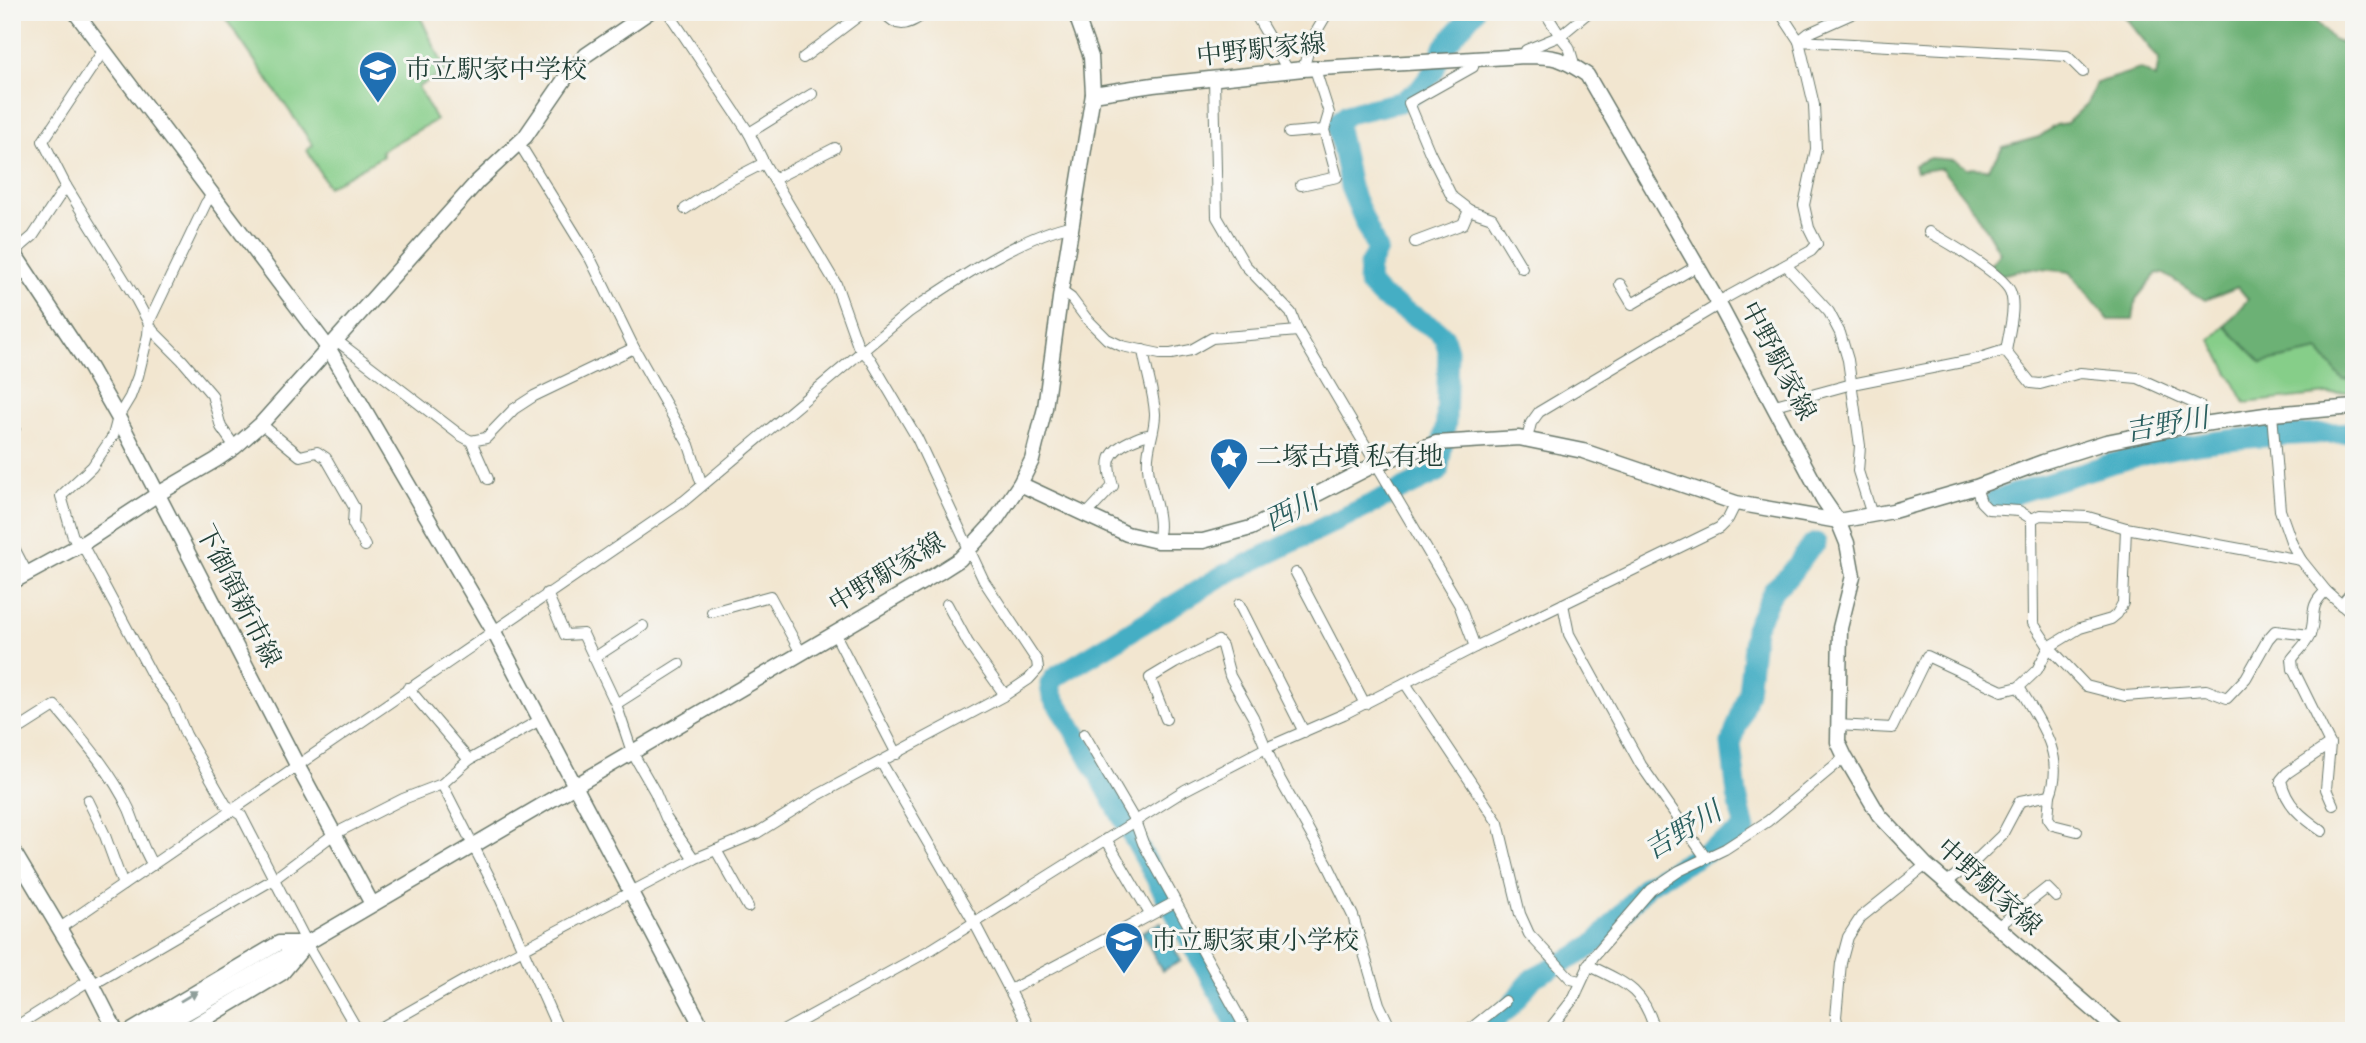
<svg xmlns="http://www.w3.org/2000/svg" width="2366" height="1043" font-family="'IM FELL Double Pica','Noto Serif JP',serif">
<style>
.green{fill:#86ce89;stroke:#52865e;stroke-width:2}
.forest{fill:#6cb175;stroke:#467754;stroke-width:2}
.water{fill:#45aec4;stroke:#32767c;stroke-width:2}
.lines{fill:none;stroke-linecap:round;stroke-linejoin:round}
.river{stroke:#45aec4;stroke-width:21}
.street-casing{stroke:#69786b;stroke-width:12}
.secondary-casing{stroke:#69786b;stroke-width:17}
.street{stroke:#fff;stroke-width:10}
.secondary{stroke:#fff;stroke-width:14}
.oneway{fill:#8f9e9a}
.labels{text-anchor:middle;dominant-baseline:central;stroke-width:6;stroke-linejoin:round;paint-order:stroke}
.street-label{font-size:26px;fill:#1f3d34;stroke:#f6f6f2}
.poi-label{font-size:26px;fill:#1f3d34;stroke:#f6f6f2;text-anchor:start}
.water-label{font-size:28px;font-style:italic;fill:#2a5f5f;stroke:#f6f6f2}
</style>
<rect width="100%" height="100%" fill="#f6f6f2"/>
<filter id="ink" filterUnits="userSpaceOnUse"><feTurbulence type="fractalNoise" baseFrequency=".0143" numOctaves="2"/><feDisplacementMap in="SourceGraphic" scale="14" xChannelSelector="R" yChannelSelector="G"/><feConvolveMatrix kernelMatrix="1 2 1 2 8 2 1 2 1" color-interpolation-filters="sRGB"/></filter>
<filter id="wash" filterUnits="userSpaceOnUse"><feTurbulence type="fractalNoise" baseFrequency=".00686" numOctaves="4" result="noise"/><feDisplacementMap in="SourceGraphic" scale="28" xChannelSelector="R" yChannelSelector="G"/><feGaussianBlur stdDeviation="1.57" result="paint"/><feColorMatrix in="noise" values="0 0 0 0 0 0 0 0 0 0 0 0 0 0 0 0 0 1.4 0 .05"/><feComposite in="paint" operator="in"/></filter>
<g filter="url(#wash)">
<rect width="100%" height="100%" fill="#f2e6d0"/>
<g class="green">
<polygon points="221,12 418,12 446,71 418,87 436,120 381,151 383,156 328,187 307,150 313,145"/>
<polygon points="2225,326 2262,363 2319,351 2343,379 2354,379 2354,391 2245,403 2211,340"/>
</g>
<polygon class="forest" points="2121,12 2307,12 2332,39 2354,47 2354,379 2343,380 2319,351 2262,363 2225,326 2248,299 2238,287 2205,300 2164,274 2157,273 2136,299 2133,320 2109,320 2070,272 2031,268 2001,275 1990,265 2000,253 1976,212 1941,168 1916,172 1914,165 1930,158 1954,160 1968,168 1988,169 2003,147 2039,137 2056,125 2067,123 2087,104 2096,83 2140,69 2156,78 2159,59"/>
<polygon class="water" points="1161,922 1181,961 1162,971 1142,932"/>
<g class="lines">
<g class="river">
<path d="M1995 500C2062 479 2128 455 2198 444 2249 436 2302 435 2354 432"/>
<polyline points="1240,1031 1077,735 1052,696 1050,684 1054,678 1220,577 1438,472 1446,422 1448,350 1444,337 1437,330 1382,297 1368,283 1369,266 1377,250 1350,187 1337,123 1347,114 1400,102 1418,91 1434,71 1444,47 1474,12"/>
<polyline points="1482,1031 1507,1010 1534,977 1583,952 1599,940 1648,884 1745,830 1737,795 1731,744 1748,692 1755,628 1774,589 1789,576 1812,545 1816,543"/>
</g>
</g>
</g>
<g filter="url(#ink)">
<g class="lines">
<g class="street-casing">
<g id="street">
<path d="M884 12C900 33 910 22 929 12"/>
<polyline points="1254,12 1288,70"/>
<polyline points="1545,12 1560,36 1589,12"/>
<polyline points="1799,41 2067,56 2083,72"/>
<polyline points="1799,41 1809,33 1856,12"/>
<polyline points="103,51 43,141 66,186 136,299 153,331 182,360 212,395 221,427 235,447"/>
<polyline points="1525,56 1526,50 1560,36 1569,47 1575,67"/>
<polyline points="803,58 864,12"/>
<polyline points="1475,58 1473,67 1409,103 1430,153 1452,197 1469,210 1492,218 1522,268"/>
<polyline points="1303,69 1312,39 1328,12"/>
<polyline points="1214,79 1217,217 1245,265 1291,313 1298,331 1459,604 1475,647"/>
<polyline points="749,133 812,94"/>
<polyline points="1289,133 1324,130"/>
<polyline points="519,143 591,260 634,348 689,445 702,485"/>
<polyline points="774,179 835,148"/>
<polyline points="1301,185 1337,177 1324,130 1329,113 1315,69"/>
<polyline points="212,195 206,203 149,322 148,335 138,376 130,397 118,417 113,436 92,467 61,496 73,537 82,544 153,677 172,702 186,735 226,805 241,815 307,943 358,1031"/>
<polyline points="685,209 721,185 764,163"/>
<path d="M1929 232C1946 241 2002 274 2010 291 2017 307 2008 335 2006 352"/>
<polyline points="1415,242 1463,224 1469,210"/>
<polyline points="1786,265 1829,312 1840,333 1848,360 1860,446 1858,471 1872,515"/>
<polyline points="12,275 18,267 19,248 33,236 66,186"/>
<polyline points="1620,284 1632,304 1697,266"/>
<polyline points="1061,291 1071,298 1086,318 1107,339 1122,346 1160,354 1171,354 1191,350 1212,338 1298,331"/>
<polyline points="336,340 460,435 471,441 488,479"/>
<path d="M1143 350C1146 371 1154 392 1155 414 1155 433 1146 448 1148 467 1150 492 1164 516 1157 541"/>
<polyline points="1775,405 1852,384 1977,359 2002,351 2006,352 2031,383 2040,384 2080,373 2138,378 2200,406 2204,424"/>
<polyline points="2272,414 2280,510 2292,544 2301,560 2326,591 2354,616"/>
<polyline points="261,424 300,456 317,452 326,458 354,507 353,524 365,546"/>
<polyline points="12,429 15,428"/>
<polyline points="1527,439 1531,423 1539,412 1713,308 1718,302 1811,251 1817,244 1809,228 1804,205 1816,149 1814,105 1799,41 1780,12"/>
<polyline points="471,441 486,438 514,409 534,396 634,348"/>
<polyline points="1976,487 1981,502 1988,509 2019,511 2032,519 2033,623 2049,647 2086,686 2125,696 2206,690 2227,698 2246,678 2268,639 2275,631 2310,635"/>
<path d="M1085 516 1113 486C1106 462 1107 452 1130 441 1138 438 1143 434 1151 435"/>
<polyline points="2032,519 2040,515 2088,517 2126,528 2301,560"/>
<polyline points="12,544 27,573"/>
<polyline points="1296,573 1365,704"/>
<path d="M2326 591C2306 608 2318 618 2309 637 2306 644 2297 652 2292 659L2293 669 2330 744 2326 789 2333 805"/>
<polyline points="547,593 565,635 583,634 616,704 632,752 655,792 666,818 694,859"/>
<polyline points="947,604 968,643 1005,695"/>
<polyline points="1239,604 1304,732"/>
<polyline points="1563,604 1569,634 1641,765 1706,858"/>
<polyline points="2341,605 2354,589"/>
<polyline points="712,612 770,596 801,653"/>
<polyline points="835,634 897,754"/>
<polyline points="594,658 643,626"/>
<polyline points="1405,683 1498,823 1520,914 1529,934 1571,979 1580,981"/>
<polyline points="616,704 679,664"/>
<polyline points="1166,719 1150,678 1175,663 1218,641 1222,646 1230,676 1253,717 1277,774 1327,863 1353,916 1379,1004 1392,1031"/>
<polyline points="1837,725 1892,728 1927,656 2002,691 2019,687 2037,670 2049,647 2080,628 2111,619 2117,614 2123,603 2126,528"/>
<path d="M22 727 55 706C82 738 111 771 129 809 137 828 141 847 153 865"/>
<polyline points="1084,734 1135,821 1143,843 1247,1031"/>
<polyline points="469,760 540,720"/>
<polyline points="881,762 974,922 1031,1031"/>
<polyline points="442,784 501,900 559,1031"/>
<polyline points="2050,795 2048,818 2053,825 2077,831"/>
<polyline points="88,800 104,833 123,885"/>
<path d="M2322 831C2302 817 2286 805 2281 780L2287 773 2330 744"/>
<polyline points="1106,839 1150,914"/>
<polyline points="716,850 748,907"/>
<path d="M1945 883 1972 864 2002 835 2020 801 2050 795C2066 755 2039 721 2019 687"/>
<path d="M60 928 684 501 909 312C955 281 1018 237 1073 225"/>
<polyline points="1996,928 2047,888 2056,897"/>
<path d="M1588 965C1625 983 1644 989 1655 1031"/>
<polyline points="92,985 274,879 334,834 403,799 442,784 469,760 408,688"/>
<polyline points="1010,990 1175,902"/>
<polyline points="12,1029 90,980"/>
<polyline points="375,1031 472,976 631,892 694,859 757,833 818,795 1005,695 1029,679 1038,669 1037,661 984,581 917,438 871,360 858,346 836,284 764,163 749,133 668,12"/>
<polyline points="783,1031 932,949 1185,790 1266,748 1344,714 1475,647 1719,528 1728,519 1736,503"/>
<polyline points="1468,1031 1505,1001"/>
<polyline points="1548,1031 1574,998 1593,957 1651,890 1679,871 1725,849 1768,821 1845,757"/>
<polyline points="1839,1031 1836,1017 1841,963 1848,937 1861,917 1926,865"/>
</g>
</g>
<g class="secondary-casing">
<g id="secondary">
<polyline points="75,12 329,349 493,630 704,1031"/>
<path d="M1093 94 1153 85 1303 69 1525 56C1556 56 1562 58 1587 75L1718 302 1823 499 1838 521 1847 543 1853 576 1840 628 1838 742 1845 757 1879 815 1926 865 2118 1031"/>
<polyline points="12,250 90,368 118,417 297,765 372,904"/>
<polyline points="1020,484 1127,534 1157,541 1203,541 1251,528 1376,464 1436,443 1519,438 1583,451 1736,503 1838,521 1893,511 1976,487 2043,462 2106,442 2176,428 2272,414 2354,407"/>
<polyline points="12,582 82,544 158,494 216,460 235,447 261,424 477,182 525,137 569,73 586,55 649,12"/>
<polyline points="12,849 90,980 116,1031"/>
<polyline points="131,1031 279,943 307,943"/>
<polyline points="155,1031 297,949"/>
<polyline points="185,1031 282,973 307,943 938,573 960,559 995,521 1020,484 1032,460 1045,408 1061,291 1093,94 1091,57 1075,12"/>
</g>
</g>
<use href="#street" class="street"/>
<use href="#secondary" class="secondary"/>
</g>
<defs><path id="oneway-solid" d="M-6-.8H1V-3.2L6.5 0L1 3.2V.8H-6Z" transform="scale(1.75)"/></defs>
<use class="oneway" href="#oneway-solid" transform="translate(189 996) rotate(-31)"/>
</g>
<defs>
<g id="school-pin" transform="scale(2.0125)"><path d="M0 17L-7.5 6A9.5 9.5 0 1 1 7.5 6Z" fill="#1f6fb2" stroke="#f6f6f2"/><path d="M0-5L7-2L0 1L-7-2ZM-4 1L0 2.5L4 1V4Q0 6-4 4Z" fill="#fff"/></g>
<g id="sight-pin" transform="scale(2.0125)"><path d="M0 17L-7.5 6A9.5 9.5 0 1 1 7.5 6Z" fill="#1f6fb2" stroke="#f6f6f2"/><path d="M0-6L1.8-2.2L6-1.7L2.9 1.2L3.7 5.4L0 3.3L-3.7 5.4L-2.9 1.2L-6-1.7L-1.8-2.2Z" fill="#fff"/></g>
</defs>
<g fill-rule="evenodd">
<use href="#school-pin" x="378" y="70"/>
<use href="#sight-pin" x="1229" y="457"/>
<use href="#school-pin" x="1124" y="941"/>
</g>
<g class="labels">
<g class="street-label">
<text transform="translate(1261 50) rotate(-6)">中野駅家線</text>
<text transform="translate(1778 361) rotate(62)">中野駅家線</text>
<text transform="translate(887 573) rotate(-31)">中野駅家線</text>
<text transform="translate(238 596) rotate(63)">下御領新市線</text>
<text transform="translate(1989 887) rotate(42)">中野駅家線</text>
</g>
<g class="poi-label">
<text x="405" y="70">市立駅家中学校</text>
<text x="1256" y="457">二塚古墳 私有地</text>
<text x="1151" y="941">市立駅家東小学校</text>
</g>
<g class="water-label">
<text transform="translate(2167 425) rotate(-10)">吉野川</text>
<text transform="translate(1292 511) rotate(-26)">西川</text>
<text transform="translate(1683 831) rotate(-31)">吉野川</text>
</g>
</g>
<rect width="2366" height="1043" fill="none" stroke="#f6f6f2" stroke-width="42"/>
</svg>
